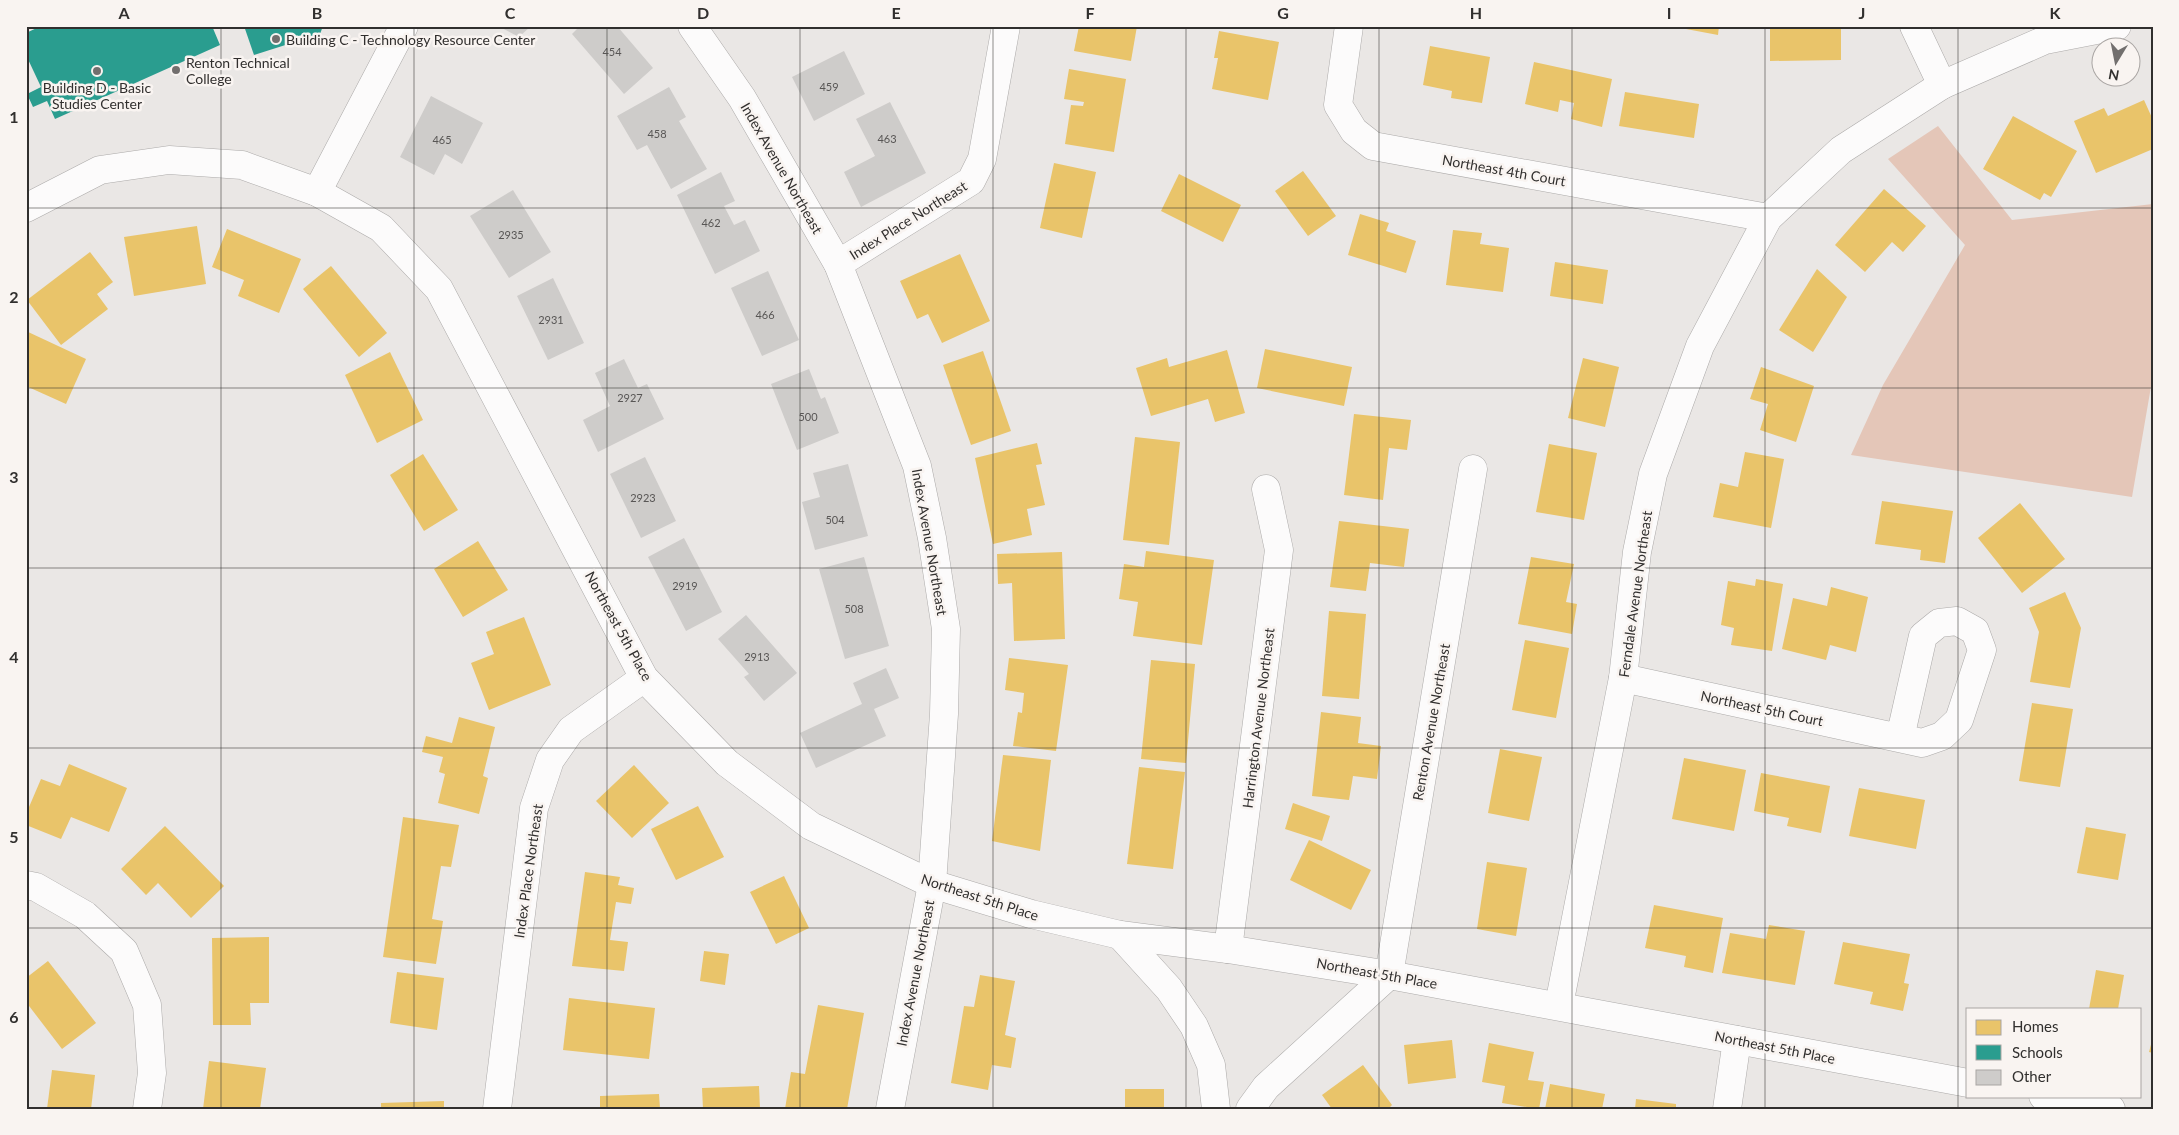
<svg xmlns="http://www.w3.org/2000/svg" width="2179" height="1135" font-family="Lato,sans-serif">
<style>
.green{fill:#e4c6b8}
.homes{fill:#e9c46a}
.schools{fill:#2a9d8f}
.building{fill:#ceccca}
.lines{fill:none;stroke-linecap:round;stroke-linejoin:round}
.minor-casing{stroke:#acaaa9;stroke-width:29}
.minor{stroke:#fcfbfb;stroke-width:28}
.grid{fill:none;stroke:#312f2e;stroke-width:1;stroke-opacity:0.55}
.poi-dot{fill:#726f6e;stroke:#f9f4f1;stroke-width:2}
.labels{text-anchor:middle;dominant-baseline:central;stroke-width:5;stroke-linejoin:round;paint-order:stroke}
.number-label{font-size:11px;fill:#585655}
.poi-label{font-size:14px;fill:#312f2e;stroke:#f9f4f1;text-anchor:start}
.street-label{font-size:14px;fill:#312f2e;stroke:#f9f4f1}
.neatline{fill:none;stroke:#312f2e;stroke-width:2}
.grid-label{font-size:16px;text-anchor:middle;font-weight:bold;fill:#312f2e}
</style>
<rect width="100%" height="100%" fill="#eae7e5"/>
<polygon class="green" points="1938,126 2012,220 2153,204 2153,375 2132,497 1851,455 1883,385 1965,245 1888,159"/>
<g class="homes">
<polygon points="1079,26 1137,26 1131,61 1074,51"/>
<polygon points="1670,26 1719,26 1718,35"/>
<polygon points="1770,26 1841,26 1841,60 1770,61"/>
<polygon points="1219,31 1279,42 1268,100 1212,89 1218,58 1214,58"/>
<polygon points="1430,46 1490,57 1482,103 1451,98 1452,91 1423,85"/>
<polygon points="1534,62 1612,79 1602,127 1571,119 1574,103 1560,100 1558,112 1525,104"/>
<polygon points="1069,69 1126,79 1114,152 1065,144 1071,105 1083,106 1084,102 1064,99"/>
<polygon points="1625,92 1699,104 1694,138 1619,126"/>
<polygon points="2144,100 2153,120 2153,149 2096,173 2074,121 2104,108 2108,116"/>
<polygon points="2013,116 2077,151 2051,197 2044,193 2040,200 1983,169"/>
<polygon points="1054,163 1096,172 1082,238 1040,228"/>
<polygon points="1303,171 1336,216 1308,236 1275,191"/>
<polygon points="1179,174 1241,205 1223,242 1161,211"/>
<polygon points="1884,189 1926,226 1903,252 1892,242 1865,272 1835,245"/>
<polygon points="1360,214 1389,223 1386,231 1416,241 1406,273 1348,255"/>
<polygon points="197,226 206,284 134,296 124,237"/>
<polygon points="227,229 301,259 279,313 238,296 244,280 212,267"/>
<polygon points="1453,230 1482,233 1480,244 1509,248 1503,292 1446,285"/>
<polygon points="90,252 113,282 97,294 108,309 61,345 27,300"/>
<polygon points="960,254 990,321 942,343 928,314 917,319 900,281"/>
<polygon points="1555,262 1608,270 1603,304 1550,296"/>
<polygon points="331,266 387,333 359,357 303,289"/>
<polygon points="1817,269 1847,297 1813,352 1779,330"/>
<polygon points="26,331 86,359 66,404 26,386"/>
<polygon points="1265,349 1352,367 1344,406 1257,388"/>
<polygon points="1227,350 1245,413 1215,422 1208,399 1151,416 1136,368 1167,358 1169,367"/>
<polygon points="983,351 1011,431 971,445 943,365"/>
<polygon points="390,352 423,420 377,443 345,375"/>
<polygon points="1583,358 1619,367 1605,427 1568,418"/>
<polygon points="1761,367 1814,386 1796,442 1760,430 1768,404 1750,399"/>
<polygon points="1354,414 1411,420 1407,450 1389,448 1383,500 1344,495"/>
<polygon points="1135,437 1180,442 1169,545 1123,540"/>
<polygon points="1037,443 1042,464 1036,465 1045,505 1027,509 1032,535 993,544 975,458"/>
<polygon points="1549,444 1597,453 1584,520 1536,512"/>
<polygon points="1745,452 1784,459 1771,528 1713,517 1720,483 1738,487"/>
<polygon points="423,454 458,510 424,531 390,475"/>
<polygon points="1882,501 1953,511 1945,563 1920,560 1921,550 1875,544"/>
<polygon points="2020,503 2065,559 2022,593 1978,538"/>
<polygon points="1339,521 1409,529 1404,567 1370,563 1366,591 1330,587"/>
<polygon points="478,541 508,590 463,617 434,569"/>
<polygon points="1146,551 1214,560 1202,645 1133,636 1138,602 1119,599 1124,564 1144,567"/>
<polygon points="1062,552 1065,639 1014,641 1012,583 998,584 997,554"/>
<polygon points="1531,557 1574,564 1566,602 1577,604 1572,634 1518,624"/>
<polygon points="1756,579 1783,584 1772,651 1731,645 1734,628 1721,625 1728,581 1755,586"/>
<polygon points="1831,587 1868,597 1856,652 1830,645 1826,660 1782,649 1793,598 1827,606"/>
<polygon points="2065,592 2081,628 2070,688 2030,682 2039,632 2029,608"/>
<polygon points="1329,611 1366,614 1359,699 1322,696"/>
<polygon points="524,617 551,685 489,710 471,663 494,654 486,632"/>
<polygon points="1525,640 1569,648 1556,718 1512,710"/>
<polygon points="1009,658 1068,665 1056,751 1013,746 1018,712 1022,713 1024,693 1005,690"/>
<polygon points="1151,660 1195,664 1186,763 1141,759"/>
<polygon points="2032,703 2073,709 2060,787 2019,781"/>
<polygon points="1321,712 1361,717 1358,743 1381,746 1377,779 1353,776 1349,800 1312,796"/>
<polygon points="459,717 495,727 483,776 488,778 479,814 438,803 445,774 439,772 443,757 422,752 426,736 452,743"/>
<polygon points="1500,749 1542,757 1529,821 1488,813"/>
<polygon points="1003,755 1051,760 1040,851 992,841"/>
<polygon points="1684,758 1746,770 1734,831 1672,819"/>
<polygon points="69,764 127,788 109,832 71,817 61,839 26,825 26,814 41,779 60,786"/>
<polygon points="634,765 669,803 632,838 596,801"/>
<polygon points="1139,767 1185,772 1173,869 1127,864"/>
<polygon points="1761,773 1830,786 1821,833 1787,826 1789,818 1754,811"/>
<polygon points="1859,788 1925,800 1916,849 1849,836"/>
<polygon points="1293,803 1330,816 1322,841 1285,829"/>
<polygon points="698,806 724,857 676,880 651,829"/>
<polygon points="403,817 459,825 451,867 441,866 432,919 443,921 436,964 383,957"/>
<polygon points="165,826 224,886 191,918 158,883 146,895 121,869"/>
<polygon points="2086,827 2126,834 2118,880 2077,873"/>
<polygon points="1309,840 1371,870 1351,910 1290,880"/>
<polygon points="1487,862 1527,868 1516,936 1477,929"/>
<polygon points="585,872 620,877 618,885 634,888 631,904 616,902 610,940 628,942 624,971 572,966"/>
<polygon points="784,876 809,928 776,944 750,892"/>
<polygon points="1654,905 1723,918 1713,973 1684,967 1686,956 1645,948"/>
<polygon points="1769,925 1805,931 1795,985 1722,973 1730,933 1766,939"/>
<polygon points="269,937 269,1003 250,1003 251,1025 213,1025 212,938"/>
<polygon points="1843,942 1910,954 1904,983 1909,984 1903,1011 1870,1004 1873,992 1834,984"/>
<polygon points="704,951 729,954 725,985 700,981"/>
<polygon points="48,961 96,1023 62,1049 26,1002 26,978"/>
<polygon points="2096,970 2124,975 2118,1009 2089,1009"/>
<polygon points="397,972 444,978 437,1030 390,1023"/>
<polygon points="980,975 1015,981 1005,1035 1016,1038 1011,1068 992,1065 988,1090 951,1083 964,1006 974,1007"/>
<polygon points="569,998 655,1008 649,1059 563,1050"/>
<polygon points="818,1005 864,1013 847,1109 785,1109 791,1072 805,1074"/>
<polygon points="2153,1037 2153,1053 2149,1052"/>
<polygon points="1452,1040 1456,1078 1408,1084 1404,1045"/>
<polygon points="1489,1043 1534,1052 1528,1080 1544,1082 1539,1109 1502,1103 1505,1086 1482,1082"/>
<polygon points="209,1061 266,1068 260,1109 203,1109"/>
<polygon points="1363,1065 1392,1105 1388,1109 1332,1109 1322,1095"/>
<polygon points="52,1070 95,1075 91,1109 47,1109"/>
<polygon points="1550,1084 1605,1094 1602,1109 1545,1109"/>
<polygon points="759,1086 760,1109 703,1109 702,1088"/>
<rect x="1125" y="1089" width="39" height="20"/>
<polygon points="659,1094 660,1109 600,1109 600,1096"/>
<polygon points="1636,1099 1676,1104 1676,1109 1635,1109"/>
<polygon points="444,1101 444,1109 381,1109 381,1103"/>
</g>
<g class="schools">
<polygon points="41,26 212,26 220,45 55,119 47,101 33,107 27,94 41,87 26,55 26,33"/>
<polygon points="244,26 323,26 320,34 254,55"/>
</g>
<g class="building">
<polygon points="498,26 531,26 519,37"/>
<polygon points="580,26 617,26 653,68 624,94 572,34"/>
<polygon points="844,51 865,94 814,121 792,77"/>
<polygon points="669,87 686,117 679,121 707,169 671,189 647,145 637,150 617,116"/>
<polygon points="431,96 483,123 462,164 445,154 434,175 400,157"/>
<polygon points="890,102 926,173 861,207 844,172 875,156 856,119"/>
<polygon points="721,172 735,201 724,206 734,225 745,220 760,251 715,274 677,195"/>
<polygon points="513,190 551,252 509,278 470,216"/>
<polygon points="768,271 799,340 762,356 731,288"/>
<polygon points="553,278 584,343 548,360 517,296"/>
<polygon points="624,359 638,388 647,384 664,419 598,452 583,420 610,406 595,373"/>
<polygon points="809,369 821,399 825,397 839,433 797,450 771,384"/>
<polygon points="645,457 676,521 641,538 610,474"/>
<polygon points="848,464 868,536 815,550 802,502 820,497 813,473"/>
<polygon points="684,538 722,612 686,631 648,557"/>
<polygon points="864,557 889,646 845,659 819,569"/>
<polygon points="746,615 797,673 764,701 744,677 749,674 718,639"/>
<polygon points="886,668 899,698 874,709 886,736 816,768 800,733 862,704 853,683"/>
</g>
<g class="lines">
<g class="minor-casing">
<g id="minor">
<polyline points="692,26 742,98 838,264 917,466 932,538 946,629 944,714 932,884 890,1109"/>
<polyline points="1349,26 1338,105 1354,131 1373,146 1768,218"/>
<polyline points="1914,26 1942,85"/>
<polyline points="317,192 404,26"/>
<polyline points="26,208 100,170 169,160 242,165 317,192 381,228 439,289 644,678 727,763 811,826 932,884 1031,914 1120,935 1228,949 1389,975 1968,1083"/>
<polyline points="838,264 971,181 982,159 1006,26"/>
<polyline points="1623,678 1922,743 1942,736 1959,720 1982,650 1975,631 1957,621 1939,623 1923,636 1900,738"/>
<polyline points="26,885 36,887 85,915 124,951 147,1005 152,1073 147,1109"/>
<polyline points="1120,935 1169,989 1194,1026 1211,1065 1216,1109"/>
<polyline points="1228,949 1279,550 1266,489"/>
<polyline points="1559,1005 1623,678 1637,552 1653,474 1700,346 1768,218 1841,150 1942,85 2045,40 2117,26"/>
<polyline points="2043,1096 2111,1109"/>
<polyline points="497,1109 534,808 550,760 571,730 644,678"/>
<polyline points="1250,1109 1266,1087 1389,975 1473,469"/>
<polyline points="1727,1109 1737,1040"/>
</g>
</g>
<use href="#minor" class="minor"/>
</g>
<path class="grid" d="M221 26V1109M414 26V1109M607 26V1109M800 26V1109M993 26V1109M1186 26V1109M1379 26V1109M1572 26V1109M1765 26V1109M1958 26V1109M26 208H2153M26 388H2153M26 568H2153M26 748H2153M26 928H2153"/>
<g class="poi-dot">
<circle cx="276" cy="39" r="5"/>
<circle cx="176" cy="70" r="5"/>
<circle cx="97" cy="71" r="5"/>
</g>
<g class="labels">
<g class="number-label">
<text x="612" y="51">454</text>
<text x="829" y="86">459</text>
<text x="657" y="133">458</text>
<text x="887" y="138">463</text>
<text x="442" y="139">465</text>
<text x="711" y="222">462</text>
<text x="511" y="234">2935</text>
<text x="765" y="314">466</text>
<text x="551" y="319">2931</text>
<text x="630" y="397">2927</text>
<text x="808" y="416">500</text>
<text x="643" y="497">2923</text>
<text x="835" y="519">504</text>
<text x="685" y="585">2919</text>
<text x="854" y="608">508</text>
<text x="757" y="656">2913</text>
</g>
<g class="poi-label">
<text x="286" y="39">Building C - Technology Resource Center</text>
<text x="186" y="62">Renton Technical<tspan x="186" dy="16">College</tspan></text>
<text x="97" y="87" text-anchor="middle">Building D - Basic<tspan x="97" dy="16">Studies Center</tspan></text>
</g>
<g class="street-label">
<text transform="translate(782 168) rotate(60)">Index Avenue Northeast</text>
<text transform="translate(1504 170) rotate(10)">Northeast 4th Court</text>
<text transform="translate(908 220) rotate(-32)">Index Place Northeast</text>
<text transform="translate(930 542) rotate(80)">Index Avenue Northeast</text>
<text transform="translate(1635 594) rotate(-82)">Ferndale Avenue Northeast</text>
<text transform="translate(619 626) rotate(61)">Northeast 5th Place</text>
<text transform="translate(1762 708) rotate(12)">Northeast 5th Court</text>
<text transform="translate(1258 718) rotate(-83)">Harrington Avenue Northeast</text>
<text transform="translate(1431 722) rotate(-80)">Renton Avenue Northeast</text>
<text transform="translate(528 871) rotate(-82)">Index Place Northeast</text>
<text transform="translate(980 897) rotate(18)">Northeast 5th Place</text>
<text transform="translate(915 973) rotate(-79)">Index Avenue Northeast</text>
<text transform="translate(1377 973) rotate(10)">Northeast 5th Place</text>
<text transform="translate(1775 1047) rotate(11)">Northeast 5th Place</text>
</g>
</g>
<rect width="2179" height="1135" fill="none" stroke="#f9f4f1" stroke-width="55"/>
<rect x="1966" y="1008" width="175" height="90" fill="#f9f4f1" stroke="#a9a5a3"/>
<rect x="1976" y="1020" width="25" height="15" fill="#e9c46a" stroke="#a9a5a3"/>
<text x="2012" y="1032" font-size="15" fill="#312f2e">Homes</text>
<rect x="1976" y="1045" width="25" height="15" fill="#2a9d8f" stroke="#a9a5a3"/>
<text x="2012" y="1058" font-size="15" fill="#312f2e">Schools</text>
<rect x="1976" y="1070" width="25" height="15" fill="#ceccca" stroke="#a9a5a3"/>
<text x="2012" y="1082" font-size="15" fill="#312f2e">Other</text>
<g transform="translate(2116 62) rotate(190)"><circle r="24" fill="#f9f4f1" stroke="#a9a5a3"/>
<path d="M0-4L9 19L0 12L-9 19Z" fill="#726f6e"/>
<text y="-8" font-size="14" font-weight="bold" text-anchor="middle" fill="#312f2e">N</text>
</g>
<rect x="28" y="28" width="2124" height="1080" class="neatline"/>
<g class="grid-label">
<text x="124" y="19">A</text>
<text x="317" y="19">B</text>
<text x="510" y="19">C</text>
<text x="703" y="19">D</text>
<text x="896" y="19">E</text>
<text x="1090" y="19">F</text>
<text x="1283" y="19">G</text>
<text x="1476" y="19">H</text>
<text x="1669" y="19">I</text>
<text x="1862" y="19">J</text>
<text x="2055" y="19">K</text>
<text x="14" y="123">1</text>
<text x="14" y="303">2</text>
<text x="14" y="483">3</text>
<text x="14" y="663">4</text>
<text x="14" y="843">5</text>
<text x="14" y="1023">6</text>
</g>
</svg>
